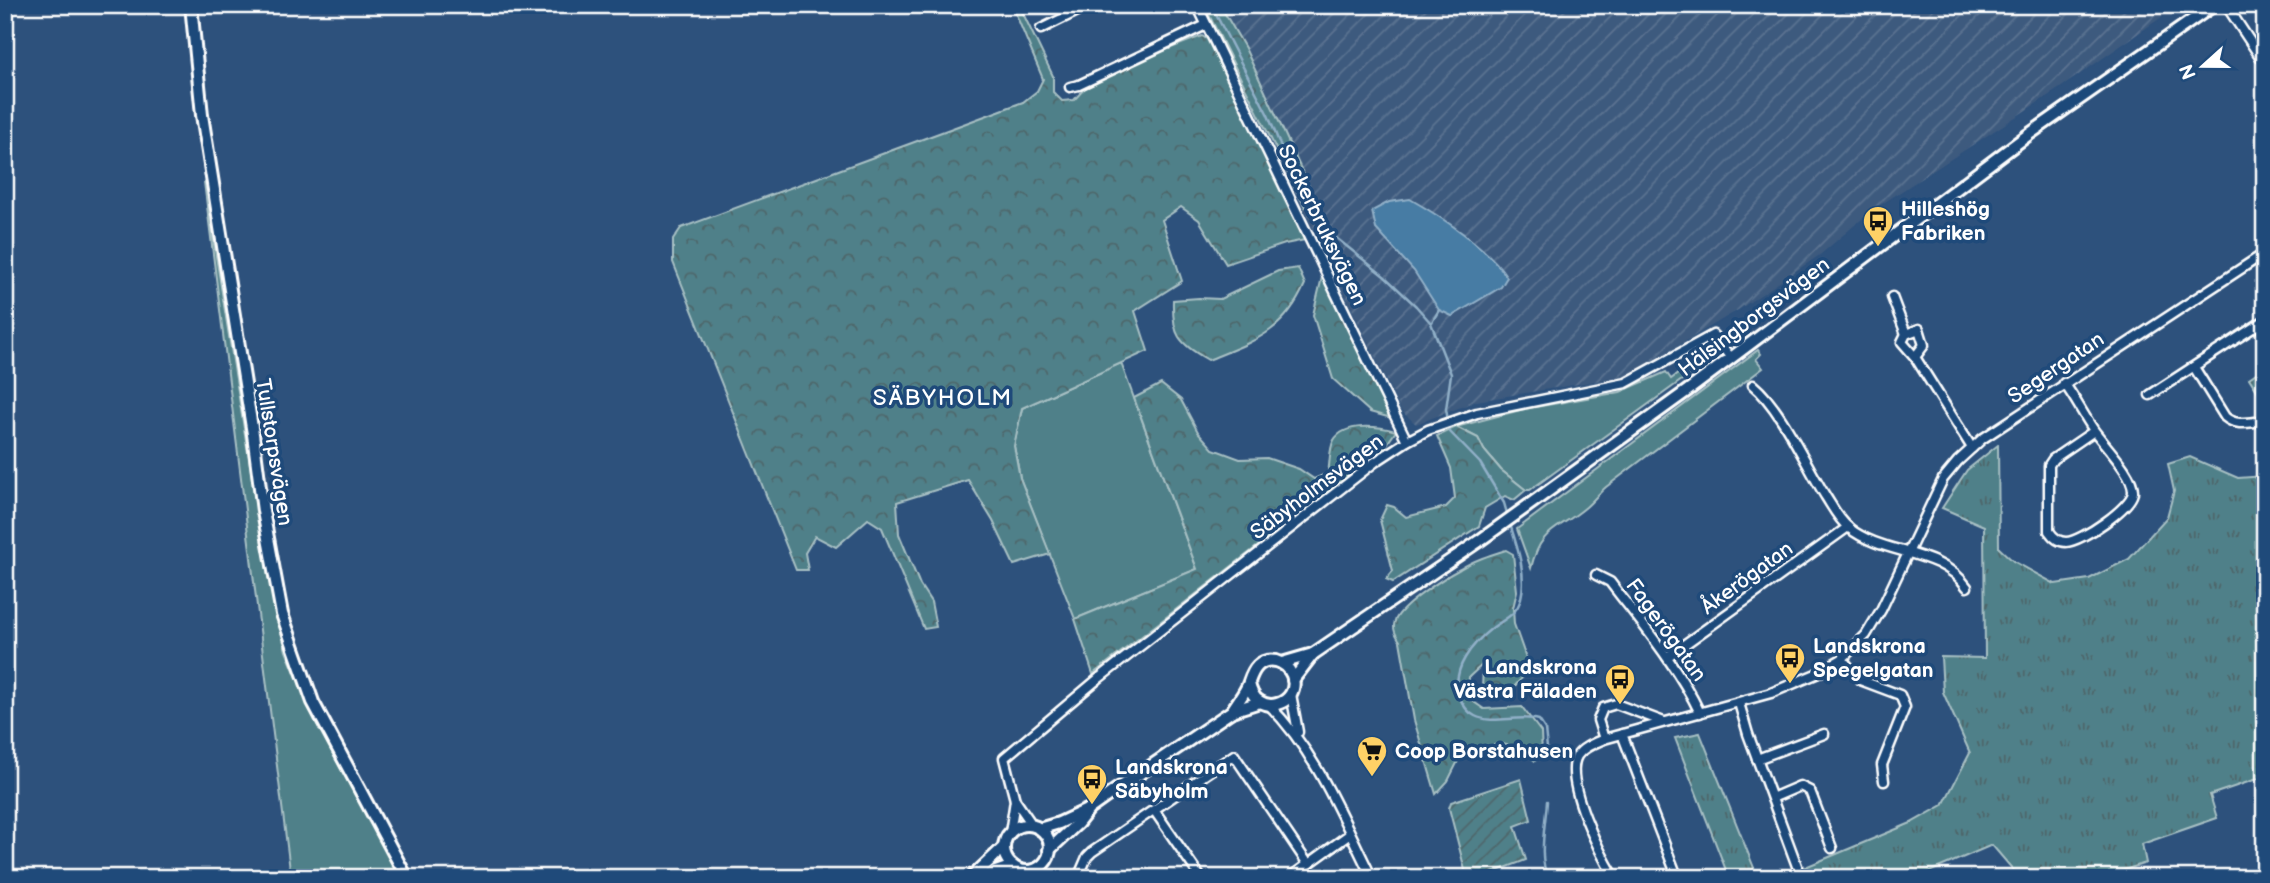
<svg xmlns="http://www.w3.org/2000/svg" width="2270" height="883" font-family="'Balsamiq Sans',sans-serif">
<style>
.industrial{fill:url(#industrial-furrows)}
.grass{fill:#508089;stroke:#a8c0c4;stroke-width:2}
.forest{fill:url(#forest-crowns);stroke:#a8c0c4;stroke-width:2}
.park{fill:url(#park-tufts);stroke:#a8c0c4;stroke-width:2}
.garden{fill:url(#garden-furrows);stroke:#a8c0c4;stroke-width:2}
.water{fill:#477ca4;stroke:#91b0c8;stroke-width:2}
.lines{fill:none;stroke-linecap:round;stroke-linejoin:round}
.stream{stroke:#91b0c8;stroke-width:2.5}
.street-casing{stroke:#fff;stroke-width:13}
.secondary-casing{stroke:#fff;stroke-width:16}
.street{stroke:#1f4a7a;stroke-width:8}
.secondary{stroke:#1f4a7a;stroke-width:10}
.labels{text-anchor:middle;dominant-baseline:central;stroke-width:7;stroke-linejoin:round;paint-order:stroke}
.poi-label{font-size:21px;font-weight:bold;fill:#fff;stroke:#1f4a7a;text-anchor:start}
.street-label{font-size:21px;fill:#fff;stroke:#1f4a7a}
.neighbourhood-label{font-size:23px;letter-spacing:2px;fill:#fff;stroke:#1f4a7a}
</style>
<defs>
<pattern id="industrial-furrows" width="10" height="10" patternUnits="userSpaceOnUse" patternTransform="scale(1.75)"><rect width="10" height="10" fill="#3e5a7e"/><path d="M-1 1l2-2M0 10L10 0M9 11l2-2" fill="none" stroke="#5b7391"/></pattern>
<pattern id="forest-crowns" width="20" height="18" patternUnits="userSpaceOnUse" patternTransform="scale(1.75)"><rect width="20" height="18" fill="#508089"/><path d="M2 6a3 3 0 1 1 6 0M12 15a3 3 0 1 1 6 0" fill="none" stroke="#4e666a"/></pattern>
<pattern id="park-tufts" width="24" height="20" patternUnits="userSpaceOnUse" patternTransform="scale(1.75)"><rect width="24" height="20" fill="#508089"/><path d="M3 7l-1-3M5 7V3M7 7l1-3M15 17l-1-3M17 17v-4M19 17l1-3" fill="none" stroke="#4e666a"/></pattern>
<pattern id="garden-furrows" width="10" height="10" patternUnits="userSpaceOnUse" patternTransform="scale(1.75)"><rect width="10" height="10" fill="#508089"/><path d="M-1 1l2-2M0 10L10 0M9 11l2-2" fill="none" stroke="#4e666a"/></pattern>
</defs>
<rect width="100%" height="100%" fill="#2d517c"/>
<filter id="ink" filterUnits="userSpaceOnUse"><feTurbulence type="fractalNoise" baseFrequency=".0143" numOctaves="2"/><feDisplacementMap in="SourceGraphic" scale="14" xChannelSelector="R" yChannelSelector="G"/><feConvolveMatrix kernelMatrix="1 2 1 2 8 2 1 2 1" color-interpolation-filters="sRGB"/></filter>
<g filter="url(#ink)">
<polygon class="industrial" points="1206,5 2179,5 2060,88 1871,211 1821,254 1738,310 1627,376 1477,401 1416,424 1401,411"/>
<g class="grass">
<polygon points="204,182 268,576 286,651 315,721 400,878 291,878"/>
<polygon points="1704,348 1711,349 1711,358 1704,364 1530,490 1526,490 1501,470 1484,450 1478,438 1456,427 1524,409 1620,392 1666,372 1671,379 1699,358 1700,351"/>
<path d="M1758 350 1761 354 1756 359 1763 368 1606 487C1599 493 1593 501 1586 507 1558 531 1541 527 1531 568L1517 529Z"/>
<polygon points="1121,363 1197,569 1075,619 1020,478 1014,446 1022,408"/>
</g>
<g class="forest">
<polygon points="1012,5 1019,5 1053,76 1053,92 1062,101 1074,100 1085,88 1150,56 1202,36 1207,39 1296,218 1305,240 1285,244 1226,264 1199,220 1181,207 1162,220 1182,281 1135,311 1148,351 1022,408 1014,446 1020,478 1050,554 1014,565 993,521 968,480 897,502 899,534 920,585 931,602 936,627 924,629 882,528 868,519 836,547 815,536 805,553 808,570 796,570 673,262 673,240 681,228 1023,102 1037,91 1043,79"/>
<polygon points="1204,5 1220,5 1245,48 1313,195 1313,202 1305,207"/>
<path d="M1298 268 1305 284C1284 333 1254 341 1208 360 1178 342 1172 336 1173 300L1199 298 1220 299 1278 271Z"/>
<polygon points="1322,277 1327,281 1391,418 1370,412 1333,379 1313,315"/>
<path d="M1161 384 1181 400 1198 432 1213 449 1240 459 1267 458 1299 469 1314 479 1328 473C1330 464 1329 448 1334 440 1345 422 1378 426 1396 431L1384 448 1093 674 1075 619 1197 569 1134 398Z"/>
<polygon points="1456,427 1478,438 1484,450 1501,470 1526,490 1514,500 1505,496 1485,508 1479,526 1393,582 1386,579 1393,571 1380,520 1387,505 1394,507 1406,517 1446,507 1455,498 1451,468 1437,436"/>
<path d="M1506 550 1513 554 1517 591 1513 608 1514 624 1530 669 1514 687 1497 698 1482 690 1483 664 1469 677 1468 698 1484 709 1522 707 1541 732 1542 755 1535 761 1520 748 1502 744 1475 748 1460 757 1448 781 1436 794 1414 720 1400 641C1396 635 1392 629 1395 621 1400 606 1445 577 1460 569 1474 560 1490 555 1506 550Z"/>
</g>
<g class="park">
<polygon points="2265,367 2265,403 2249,378"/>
<polygon points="1998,445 1999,548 2013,561 2055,584 2089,579 2129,559 2167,517 2174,491 2168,464 2190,457 2238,478 2265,476 2263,777 2210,795 2217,818 2142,844 2146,863 2099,878 2020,878 1992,845 1915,878 1779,878 1911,823 1943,805 1970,753 1943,692 1941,657 1985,658 1984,526 1942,508 1967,470"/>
<polygon points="1700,733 1758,878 1729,878 1675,738"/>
</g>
<polygon class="garden" points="1521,779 1531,820 1515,826 1526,860 1492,873 1493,878 1467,878 1449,808 1451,802"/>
<path class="water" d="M1410 199C1440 216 1489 248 1507 277L1501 287 1452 316 1439 310 1414 271 1376 229 1372 211 1389 202Z"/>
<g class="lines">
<g class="stream">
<polyline points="1211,5 1268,115 1302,199 1330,233 1384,276 1416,306 1431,323 1451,374 1446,409 1450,432 1480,463 1504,503 1508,517"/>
<polyline points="1432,322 1439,310"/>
<path d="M1510 524C1517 546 1527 575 1521 598 1517 615 1504 619 1492 628 1472 644 1451 669 1459 695 1462 704 1467 712 1475 716 1493 725 1519 714 1539 720L1545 729 1547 748"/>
<path d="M1547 801C1546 821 1537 862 1549 878"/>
</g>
<g class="street-casing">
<g id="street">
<polyline points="1197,5 1407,441"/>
<polyline points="2226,5 2265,64"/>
<polyline points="1041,29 1090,5"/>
<polyline points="1070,87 1079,85 1206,25"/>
<polyline points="1892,297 1906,334"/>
<polyline points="1915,357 1902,342 1906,334 1919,329 1924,345 1915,357 1972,448"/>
<path d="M2194 367 2225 417C2237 427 2250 422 2265 421"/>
<path d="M2064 383C2075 398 2083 414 2093 429 2103 444 2134 474 2133 492 2132 507 2081 542 2066 542 2058 542 2053 537 2049 531V465L2053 459 2094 431"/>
<path d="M1753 385C1781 408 1806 465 1826 497 1833 508 1839 520 1849 528 1884 556 1940 548 1967 587"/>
<polyline points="2150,395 2265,320"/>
<path d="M1596 575 1610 582C1642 624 1677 665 1700 713"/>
<polyline points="1667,657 1848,527"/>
<polyline points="1842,659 1860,680 1900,695 1905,707 1882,765 1884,781"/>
<polyline points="1291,694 1298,732"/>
<polyline points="1739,703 1748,734 1797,866"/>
<path d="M1269 705C1317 753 1342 818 1372 878"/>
<polyline points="1664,722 1616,704 1603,708 1598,720 1604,739 1771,693 1816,674 1842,659 1866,635 1881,610 1943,479 1958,461 1982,439 2265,253"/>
<polyline points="1622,734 1675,871"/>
<path d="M1604 739C1595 743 1583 747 1577 756 1563 781 1601 855 1615 878"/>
<polyline points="1757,759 1824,734"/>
<polyline points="1772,798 1800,786 1810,791 1832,848"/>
<polyline points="1015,800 1033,826"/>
<polyline points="1154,810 1201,878"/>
<polyline points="1010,833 1015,800 1004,758 1098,679 1375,462 1407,441 1428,430 1477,413 1626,383 1713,335 1731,358"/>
<polyline points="1078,878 1087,857 1092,852 1234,755 1308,864"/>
<polyline points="1289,878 1350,834"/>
</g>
</g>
<g class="secondary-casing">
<g id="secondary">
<polyline points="191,5 202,115 253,434 263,511 282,614 313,702 407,878"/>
<polyline points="1282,663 1313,654 1479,541 1687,391 2028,135 2214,5"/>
<polyline points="1293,680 1313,654"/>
<path d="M1232 711C1237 702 1246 692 1249 682 1253 670 1259 658 1276 661 1283 663 1289 668 1292 675 1303 705 1255 720 1249 683"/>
<circle cx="1027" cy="848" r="23"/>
<polyline points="1039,829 1059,823 1087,810"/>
<polyline points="1049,850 1078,823 1089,809 1117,789 1232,711 1260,702"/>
<polyline points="971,878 1004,847"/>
<polyline points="979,878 1013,866"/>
</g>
</g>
<use href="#street" class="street"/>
<use href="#secondary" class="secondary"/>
</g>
</g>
<defs>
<g id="bus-pin" transform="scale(1.575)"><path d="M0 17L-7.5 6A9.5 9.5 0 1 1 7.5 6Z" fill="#ffd166" stroke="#1f4a7a"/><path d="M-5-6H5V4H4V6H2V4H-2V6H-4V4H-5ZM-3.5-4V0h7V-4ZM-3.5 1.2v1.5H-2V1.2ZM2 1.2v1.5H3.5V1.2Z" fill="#111"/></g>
<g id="supermarket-pin" transform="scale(1.575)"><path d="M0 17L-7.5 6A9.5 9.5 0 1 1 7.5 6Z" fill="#ffd166" stroke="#1f4a7a"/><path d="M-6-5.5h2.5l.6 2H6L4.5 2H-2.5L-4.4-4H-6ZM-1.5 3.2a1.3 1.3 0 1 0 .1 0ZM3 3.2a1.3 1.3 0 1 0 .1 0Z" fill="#111"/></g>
</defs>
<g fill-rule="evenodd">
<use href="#bus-pin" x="1878" y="221"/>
<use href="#bus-pin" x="1790" y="658"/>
<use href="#bus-pin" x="1620" y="679"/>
<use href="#supermarket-pin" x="1372" y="751"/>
<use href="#bus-pin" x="1092" y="779"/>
</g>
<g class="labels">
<g class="poi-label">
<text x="1901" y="209">Hilleshög<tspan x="1901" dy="24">Fabriken</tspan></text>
<text x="1813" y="646">Landskrona<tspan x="1813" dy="24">Spegelgatan</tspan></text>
<text x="1597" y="667" text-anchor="end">Landskrona<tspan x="1597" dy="24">Västra Fäladen</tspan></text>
<text x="1395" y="751">Coop Borstahusen</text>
<text x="1115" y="767">Landskrona<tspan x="1115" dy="24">Säbyholm</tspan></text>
</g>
<g class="street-label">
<text transform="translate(1322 225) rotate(64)">Sockerbruksvägen</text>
<text transform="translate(1754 317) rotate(-37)">Hälsingborgsvägen</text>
<text transform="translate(2056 368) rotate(-34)">Segergatan</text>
<text transform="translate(274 452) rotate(81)">Tullstorpsvägen</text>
<text transform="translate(1317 487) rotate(-37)">Säbyholmsvägen</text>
<text transform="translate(1747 578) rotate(-36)">Åkerögatan</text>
<text transform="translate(1666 630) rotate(54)">Fagerögatan</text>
</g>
<g class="neighbourhood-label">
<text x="943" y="398">SÄBYHOLM</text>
</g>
</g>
<rect width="2270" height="883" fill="none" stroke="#1f4a7a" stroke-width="28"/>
<rect x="14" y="14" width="2242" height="855" fill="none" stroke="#fff" stroke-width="2.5" filter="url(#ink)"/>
<g transform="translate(2203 66) rotate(249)" stroke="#1f4a7a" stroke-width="5" paint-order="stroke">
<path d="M0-5L12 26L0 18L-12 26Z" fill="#ffffff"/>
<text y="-10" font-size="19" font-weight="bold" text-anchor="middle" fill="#ffffff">N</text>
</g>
</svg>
